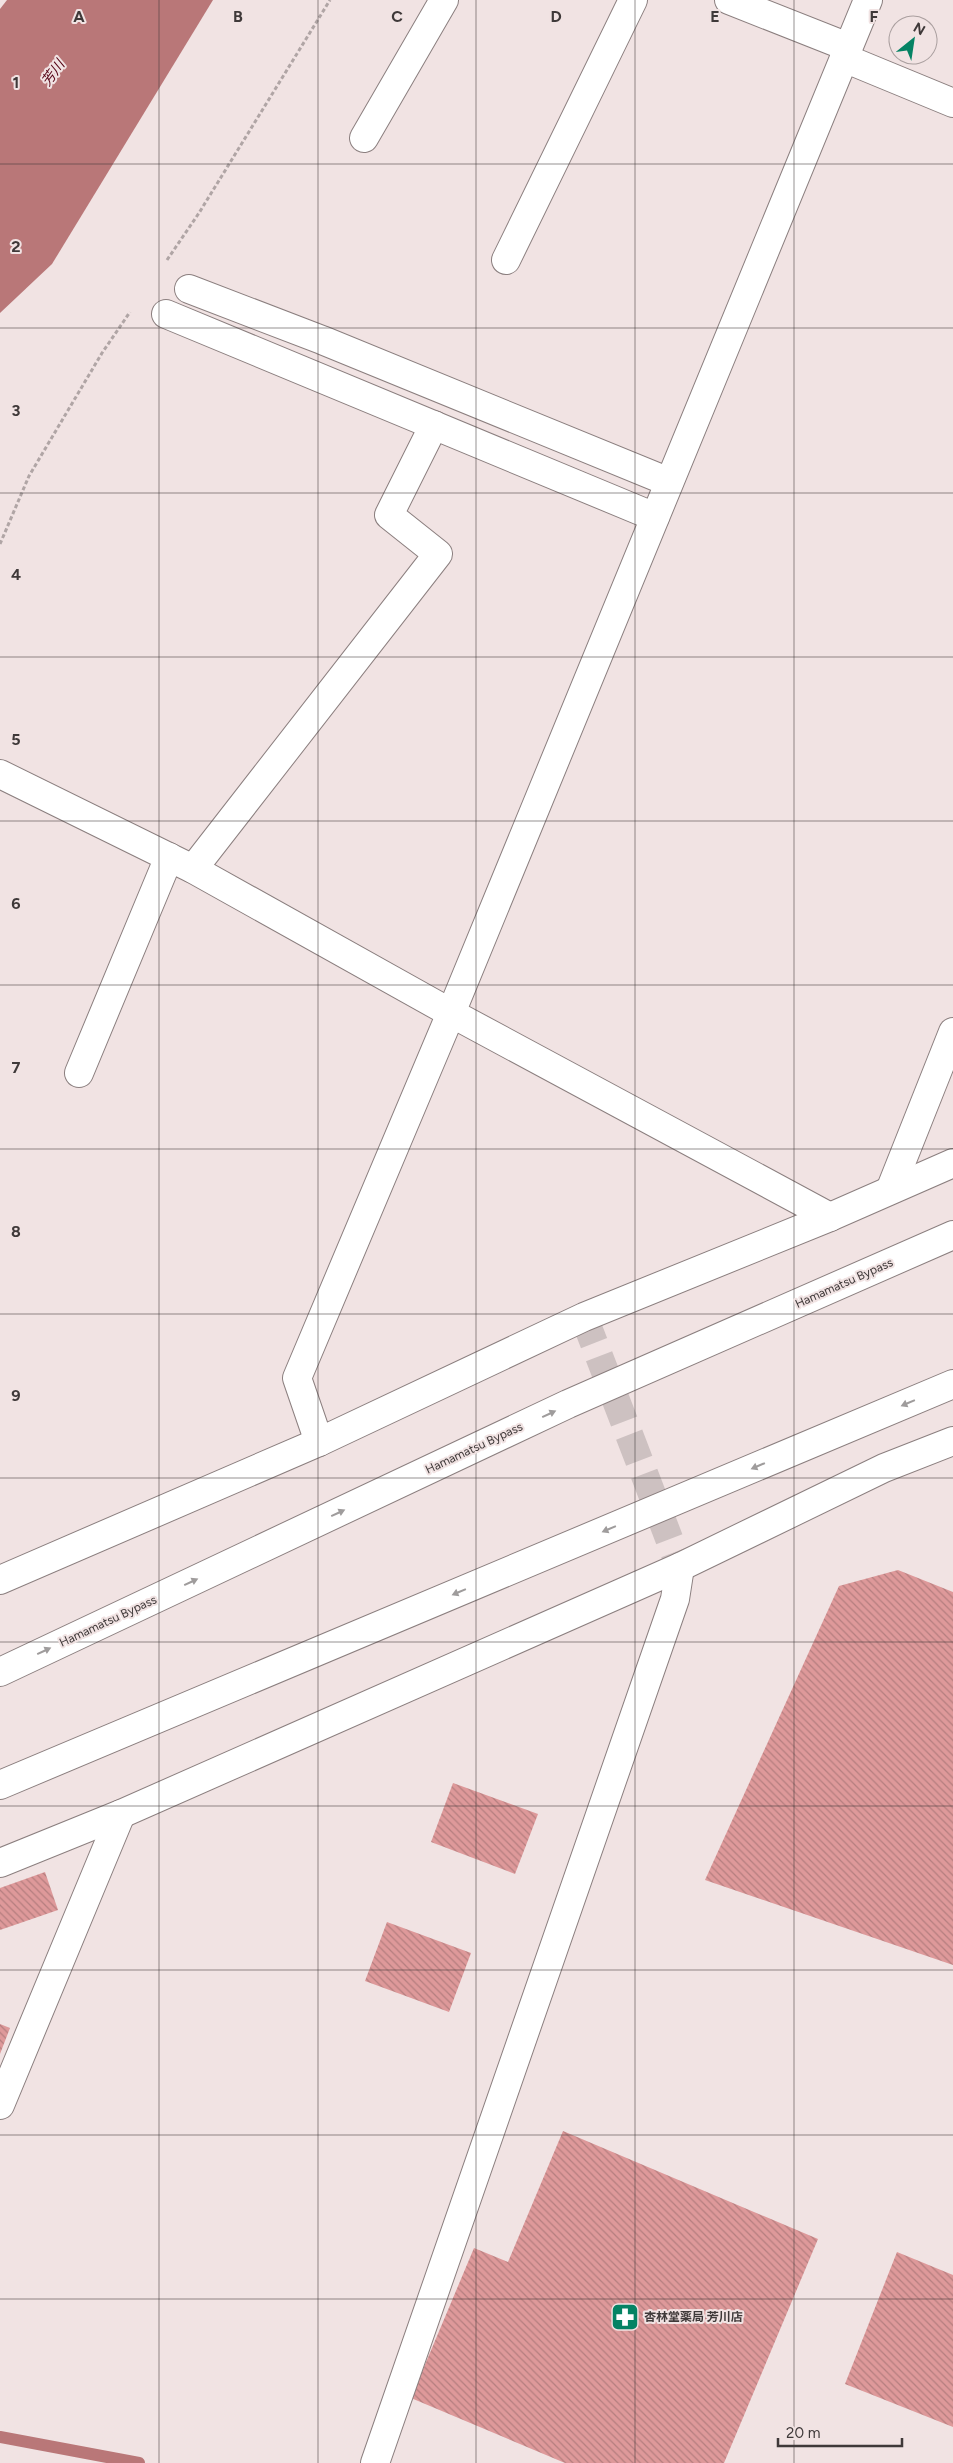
<svg xmlns="http://www.w3.org/2000/svg" width="953" height="2463" font-family="Figtree,'Noto Sans JP',sans-serif">
<style>
.water{fill:#b97778}
.lines{fill:none;stroke-linecap:round;stroke-linejoin:round}
.stream{stroke:#b97778;stroke-width:12}
.building{fill:url(#building-back-hatch)}
.minor-tunnel{stroke:#cdc1c1;stroke-width:28;stroke-dasharray:28 14;stroke-linecap:butt}
.minor-casing{stroke:#8b7f7f;stroke-width:30}
.trunk-casing{stroke:#8b7f7f;stroke-width:30}
.path{stroke:#b0a5a5;stroke-width:3;stroke-dasharray:4 2.5;stroke-linecap:butt}
.minor{stroke:#fff;stroke-width:28}
.trunk{stroke:#fff;stroke-width:28}
.oneway{fill:#9f9c9c}
.grid{fill:none;stroke:#3f3939;stroke-width:1;stroke-opacity:0.55}
.labels{text-anchor:middle;dominant-baseline:central;stroke-width:4;stroke-linejoin:round;paint-order:stroke}
.street-label{font-size:12px;fill:#3f3939;stroke:#f1e3e3}
.poi-label{font-size:12px;font-weight:bold;fill:#3f3939;stroke:#f1e3e3;text-anchor:start}
.water-label{font-size:14px;font-style:italic;fill:#550113;stroke:#f1e3e3}
.grid-label{font-size:16px;text-anchor:middle;font-weight:bold;fill:#3f3939;stroke:#f1e3e3;stroke-width:4;stroke-linejoin:round;paint-order:stroke}
</style>
<defs>
<pattern id="building-back-hatch" width="6" height="6" patternUnits="userSpaceOnUse" patternTransform="scale(1.25)"><rect width="6" height="6" fill="#de999a"/><path d="M-1 5l2 2M0 0l6 6M5-1l2 2" fill="none" stroke="#b57e7f"/></pattern>
</defs>
<rect width="100%" height="100%" fill="#f1e3e3"/>
<polygon class="water" points="7,0 213,0 52,264 0,313 0,9"/>
<g class="lines">
<polyline class="stream" points="0,2437 139,2463"/>
</g>
<g class="building">
<polygon points="898,1570 953,1592 953,1965 705,1880 839,1586"/>
<polygon points="453,1783 538,1814 515,1874 431,1842"/>
<polygon points="45,1872 58,1910 0,1930 0,1888"/>
<polygon points="387,1922 471,1953 449,2012 365,1981"/>
<polygon points="0,2024 10,2028 0,2054"/>
<polygon points="563,2131 818,2239 724,2463 565,2463 411,2398 474,2248 508,2262"/>
<polygon points="897,2252 953,2275 953,2427 845,2384"/>
</g>
<g class="lines">
<polyline class="minor-tunnel" points="584,1317 680,1567"/>
<g class="minor-casing">
<g id="minor">
<polyline points="729,0 848,47"/>
<polyline points="844,58 953,103"/>
<polyline points="364,138 444,0"/>
<polyline points="506,260 633,0"/>
<polyline points="189,289 322,340 669,482"/>
<polyline points="166,314 655,517"/>
<polyline points="0,774 193,869 451,1013 830,1217"/>
<polyline points="193,869 438,554 389,515 434,425"/>
<polyline points="79,1073 169,857"/>
<polyline points="891,1188 953,1032"/>
<polyline points="319,1442 297,1378 451,1013 868,0"/>
<polyline points="0,1580 319,1442 584,1317 830,1217 953,1163"/>
<polyline points="0,1863 121,1814 680,1567 884,1468 953,1441"/>
<polyline points="0,2105 121,1814"/>
<polyline points="375,2463 675,1599 680,1567"/>
</g>
</g>
<g class="trunk-casing">
<g id="trunk">
<polyline points="0,1672 568,1404 953,1235"/>
<polyline points="0,1785 953,1384"/>
</g>
</g>
<g class="path">
<polyline points="167,260 199,213 330,0"/>
<polyline points="0,544 29,476 102,353 130,312"/>
</g>
<use href="#minor" class="minor"/>
<use href="#trunk" class="trunk"/>
</g>
<defs><path id="oneway-solid" d="M-6-.8H1V-3.2L6.5 0L1 3.2V.8H-6Z" transform="scale(1.25)"/></defs>
<g class="oneway">
<use href="#oneway-solid" transform="translate(908 1403) rotate(157)"/>
<use href="#oneway-solid" transform="translate(549 1414) rotate(-25)"/>
<use href="#oneway-solid" transform="translate(758 1466) rotate(157)"/>
<use href="#oneway-solid" transform="translate(338 1513) rotate(-25)"/>
<use href="#oneway-solid" transform="translate(609 1529) rotate(157)"/>
<use href="#oneway-solid" transform="translate(191 1582) rotate(-25)"/>
<use href="#oneway-solid" transform="translate(459 1592) rotate(157)"/>
<use href="#oneway-solid" transform="translate(44 1651) rotate(-25)"/>
</g>
<path class="grid" d="M159 0V2463M318 0V2463M476 0V2463M635 0V2463M794 0V2463M0 164H953M0 328H953M0 493H953M0 657H953M0 821H953M0 985H953M0 1149H953M0 1314H953M0 1478H953M0 1642H953M0 1806H953M0 1970H953M0 2135H953M0 2299H953"/>
<defs>
<g id="pharmacy-square" transform="scale(1.4375)"><rect x="-9" y="-9" width="18" height="18" rx="4" fill="#058364" stroke="#f1e3e3"/><path d="M-2-6h4v4h4v4h-4v4h-4v-4h-4v-4h4Z" fill="#fff"/></g>
</defs>
<g fill-rule="evenodd">
<use href="#pharmacy-square" x="625" y="2317"/>
</g>
<g class="labels">
<g class="street-label">
<text transform="translate(844 1283) rotate(-24)">Hamamatsu Bypass</text>
<text transform="translate(474 1448) rotate(-25)">Hamamatsu Bypass</text>
<text transform="translate(108 1621) rotate(-25)">Hamamatsu Bypass</text>
</g>
<g class="poi-label">
<text x="644" y="2317">杏林堂薬局 芳川店</text>
</g>
<g class="water-label">
<text transform="translate(53 73) rotate(-54)">芳川</text>
</g>
</g>
<g class="grid-label">
<text x="79" y="22">A</text>
<text x="238" y="22">B</text>
<text x="397" y="22">C</text>
<text x="556" y="22">D</text>
<text x="715" y="22">E</text>
<text x="874" y="22">F</text>
<text x="16" y="88">1</text>
<text x="16" y="252">2</text>
<text x="16" y="416">3</text>
<text x="16" y="580">4</text>
<text x="16" y="745">5</text>
<text x="16" y="909">6</text>
<text x="16" y="1073">7</text>
<text x="16" y="1237">8</text>
<text x="16" y="1401">9</text>
</g>
<g transform="translate(913 40) rotate(30)"><circle r="24" fill="#f1e3e3" stroke="#aa9f9f"/>
<path d="M0-4L9 19L0 12L-9 19Z" fill="#058364"/>
<text y="-8" font-size="14" font-weight="bold" text-anchor="middle" fill="#3f3939">N</text>
</g>
<path d="M778 2438v8h124v-8" fill="none" stroke="#3f3939" stroke-width="2.5"/>
<text x="786" y="2438" font-size="15" fill="#3f3939" stroke="#f1e3e3" stroke-width="4" paint-order="stroke">20 m</text>
</svg>
